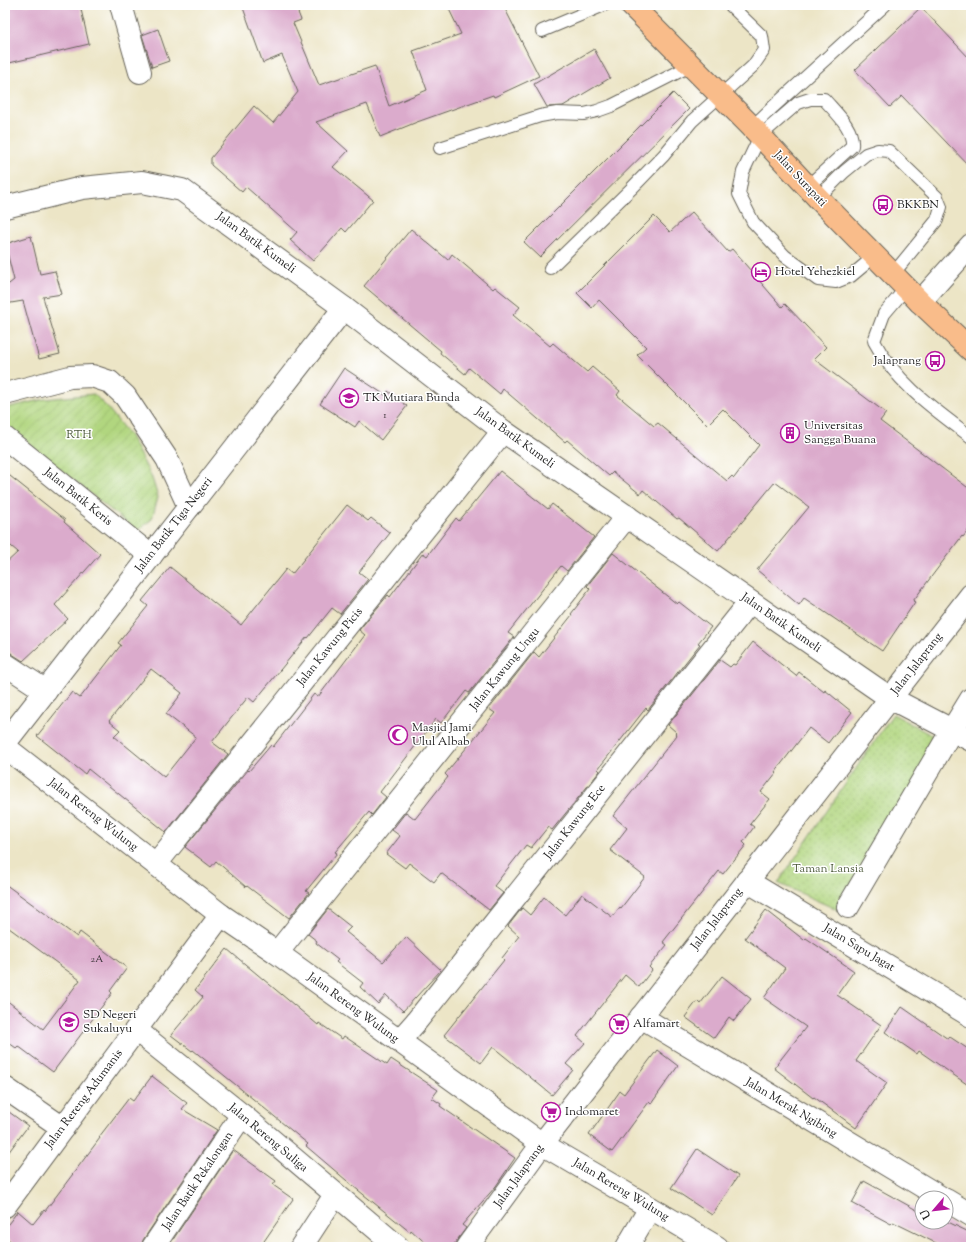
<svg xmlns="http://www.w3.org/2000/svg" width="976" height="1252" font-family="'Sorts Mill Goudy',serif">
<style>
.park{fill:url(#park-dots);stroke:#66794e}
.garden{fill:url(#garden-furrows);stroke:#66794e}
.building{fill:#dbabcc;fill-rule:evenodd}
.lines{fill:none;stroke-linecap:round;stroke-linejoin:round}
.service-casing{stroke:#656258;stroke-width:14}
.minor-casing{stroke:#656258;stroke-width:24}
.trunk-casing{stroke:#656258;stroke-width:24}
.service{stroke:#fff;stroke-width:12}
.minor{stroke:#fff;stroke-width:22}
.trunk{stroke:#f9bc8a;stroke-width:22}
.labels{text-anchor:middle;dominant-baseline:central;stroke-width:3;stroke-linejoin:round;paint-order:stroke}
.number-label{font-size:10px;fill:#4c4048}
.street-label{font-size:12px;fill:#1c1c1c;stroke:#fff}
.poi-label{font-size:12px;fill:#1c1c1c;stroke:#fff;text-anchor:start}
.park-label{font-size:12px;fill:#505d3f;stroke:#fff}
</style>
<defs>
<pattern id="park-dots" width="8" height="8" patternUnits="userSpaceOnUse"><rect width="8" height="8" fill="#b1d67f"/><path d="M2 2h.1M6 6h.1" fill="none" stroke="#98b76d" stroke-width="1.8" stroke-linecap="round"/></pattern>
<pattern id="garden-furrows" width="10" height="10" patternUnits="userSpaceOnUse"><rect width="10" height="10" fill="#b1d67f"/><path d="M-1 1l2-2M0 10L10 0M9 11l2-2" fill="none" stroke="#98b76d"/></pattern>
</defs>
<rect width="100%" height="100%" fill="#fff"/>
<filter id="ink" filterUnits="userSpaceOnUse"><feTurbulence type="fractalNoise" baseFrequency=".025" numOctaves="2"/><feDisplacementMap in="SourceGraphic" scale="8" xChannelSelector="R" yChannelSelector="G"/><feConvolveMatrix kernelMatrix="1 2 1 2 8 2 1 2 1" color-interpolation-filters="sRGB"/></filter>
<filter id="wash" filterUnits="userSpaceOnUse"><feTurbulence type="fractalNoise" baseFrequency=".012" numOctaves="4" result="noise"/><feDisplacementMap in="SourceGraphic" scale="16" xChannelSelector="R" yChannelSelector="G"/><feGaussianBlur stdDeviation="0.9" result="paint"/><feColorMatrix in="noise" values="0 0 0 0 0 0 0 0 0 0 0 0 0 0 0 0 0 1.4 0 .05"/><feComposite in="paint" operator="in"/></filter>
<g filter="url(#wash)">
<rect width="100%" height="100%" fill="#ece5c6"/>
<polygon class="park" points="893,714 944,742 840,911 778,883"/>
<polygon class="garden" points="94,394 107,407 130,436 152,478 158,497 152,519 137,531 5,425 5,408 45,399"/>
<g id="blocks">
<g class="building">
<polygon points="5,5 80,5 89,44 5,64"/>
<polygon points="242,5 295,5 301,20 293,23 319,85 375,66 389,106 427,90 413,51 461,34 447,5 503,5 539,76 494,97 493,95 417,122 380,137 367,104 316,122 348,151 333,167 373,200 346,232 342,228 313,261 290,240 297,232 246,187 242,192 211,165 211,158 254,106 273,123 298,92 282,55 263,63"/>
<polygon points="921,7 971,60 971,168 902,96 890,107 855,70"/>
<polygon points="158,29 169,61 152,67 142,35"/>
<polygon points="594,49 610,78 563,106 547,107 534,84"/>
<polygon points="673,93 689,109 540,257 524,242"/>
<polygon points="692,212 728,252 732,249 782,307 785,304 826,347 814,359 886,413 880,421 971,490 971,527 963,537 962,536 913,601 915,602 882,651 804,598 799,605 757,570 809,507 775,482 718,551 679,518 677,519 643,490 640,494 613,472 609,476 567,440 565,442 503,389 500,394 469,368 465,374 440,353 441,351 364,286 411,229 448,260 452,254 493,289 495,287 520,307 513,315 550,346 553,343 587,372 592,367 620,391 617,395 654,426 658,423 727,481 732,476 734,478 759,445 723,409 707,425 637,355 646,347 599,300 592,308 577,293 654,216 670,232"/>
<polygon points="31,236 40,274 55,271 62,294 43,297 60,354 39,359 23,301 5,304 5,287 14,280 5,244"/>
<polygon points="344,368 385,395 388,391 407,406 381,440 359,421 355,427 320,404"/>
<polygon points="500,471 548,509 552,504 594,537 567,571 561,566 508,633 514,637 469,693 466,691 441,723 436,719 380,792 386,797 372,815 369,812 335,852 337,853 306,891 309,893 289,918 247,886 246,887 216,861 211,867 185,847 248,770 249,771 271,745 273,747 314,694 318,697 365,635 359,630 388,595 390,597 423,553 427,556 456,518 459,521"/>
<polygon points="5,472 65,520 64,522 100,554 55,605 68,619 23,661 12,654 5,646 5,564 18,552 5,541"/>
<path d="M347 505 368 521 371 518 390 533 359 572 368 579 340 614 332 608 308 638 307 637 254 702 248 697 212 742 228 754 166 832 88 769 85 774 37 736 72 692 80 698 121 645 118 643 148 606 142 601 170 567 241 625 286 569 292 574ZM151 669 182 693 166 714 196 737 164 777 114 736 120 730 109 721Z"/>
<polygon points="613,553 677,604 679,602 711,627 698,643 700,644 648,710 646,708 598,769 600,771 552,830 548,827 531,848 526,845 494,886 503,893 489,910 441,873 434,882 409,863 405,868 386,854 400,836 392,830 406,812 415,819 448,777 445,774 495,713 489,709 534,652 539,657 572,615 571,614 590,589 587,586"/>
<polygon points="753,642 796,676 799,672 824,692 825,690 852,712 828,743 809,728 775,772 776,773 761,792 770,799 750,824 754,827 743,842 746,845 723,874 719,871 663,942 667,945 649,967 652,970 639,987 625,975 577,1036 585,1043 566,1064 573,1070 552,1095 493,1047 481,1063 444,1035 504,960 502,958 519,936 508,926 522,908 530,915 544,897 565,915 582,894 612,917 620,907 621,908 645,877 610,850 627,828 613,816 677,735 675,733 676,732 668,725 720,660 730,667 733,664 735,665"/>
<polygon points="5,884 77,937 80,932 127,968 110,991 112,993 53,1072 18,1046 16,1048 5,1040 5,999 43,1029 80,980 5,925"/>
<polygon points="328,909 351,927 346,932 383,962 406,937 441,970 403,1011 386,995 378,1004 360,987 363,983 336,962 338,960 316,943 317,941 308,934"/>
<polygon points="766,910 804,940 806,938 854,971 837,995 881,1025 856,1061 887,1083 856,1128 814,1097 813,1098 774,1068 806,1027 764,998 785,968 745,938"/>
<polygon points="227,949 318,1025 319,1023 342,1039 344,1036 387,1065 391,1059 438,1090 432,1098 441,1104 440,1106 515,1158 496,1186 462,1225 466,1228 452,1247 430,1247 411,1230 410,1232 353,1186 306,1146 308,1144 236,1085 193,1050 192,1051 171,1035 203,997 195,990"/>
<polygon points="722,976 751,999 734,1021 729,1017 714,1038 685,1017 697,1001 700,1004"/>
<polygon points="902,1007 948,1039 950,1037 971,1051 971,1087 919,1051 917,1054 885,1032"/>
<polygon points="657,1050 678,1066 651,1104 649,1102 612,1152 589,1135 620,1091 624,1094"/>
<polygon points="152,1076 187,1103 182,1109 217,1130 143,1240 141,1247 18,1247 5,1237 5,1228 18,1211 33,1224 44,1210 45,1211 100,1138 99,1137 129,1098 133,1101"/>
<polygon points="5,1109 28,1126 5,1157"/>
<polygon points="697,1149 738,1176 712,1215 671,1188"/>
<polygon points="233,1150 276,1181 273,1185 293,1199 260,1247 168,1247"/>
<polygon points="864,1181 922,1213 922,1222 948,1222 971,1233 971,1247 944,1247 893,1222 891,1224 852,1203"/>
</g>
</g>
</g>
<g filter="url(#ink)">
<use href="#blocks" fill-opacity="0" stroke="#656258" stroke-width="1"/>
<g class="lines">
<g class="service-casing">
<g id="service">
<polyline points="542,31 604,5"/>
<polyline points="752,127 773,107 885,5"/>
<polyline points="440,148 540,116 557,113 584,114 597,111 611,106 692,65"/>
<path d="M807 187 852 146C854 128 835 112 824 99H810L798 103 760 136 743 172 739 194 753 222 785 256 818 280 836 282 851 276 875 256"/>
<polyline points="818,198 844,172 866,154 878,150 889,151 937,197 941,207 937,220 893,274"/>
<polyline points="550,268 631,189 664,155 692,121 753,66 764,50 762,36 730,5"/>
<path d="M906 288 884 314 874 341C896 383 934 409 971 437"/>
</g>
</g>
<g class="minor-casing">
<g id="minor">
<polyline points="121,5 140,72"/>
<polyline points="5,207 82,188 142,182 182,190 344,308 503,431 890,698 971,740"/>
<polyline points="920,302 971,245"/>
<polyline points="5,394 70,377 92,376 110,382 125,396 167,459 189,507"/>
<polyline points="5,438 151,556"/>
<polyline points="5,664 46,691"/>
<polyline points="5,743 344,308"/>
<polyline points="5,747 221,915 277,953 542,1144 717,1247"/>
<polyline points="156,864 503,431"/>
<polyline points="747,881 971,1016"/>
<polyline points="848,907 952,730 971,699"/>
<polyline points="277,953 627,516"/>
<polyline points="641,1017 942,1198"/>
<polyline points="136,1030 242,1115 398,1247"/>
<polyline points="399,1041 415,1023 750,602"/>
<polyline points="5,1088 63,1128"/>
<polyline points="946,1200 971,1215"/>
<polyline points="5,1206 221,915"/>
<polyline points="153,1247 242,1115"/>
<polyline points="301,1247 335,1195"/>
<polyline points="467,1247 542,1144 971,595"/>
<polyline points="627,1247 650,1208"/>
</g>
</g>
<g class="trunk-casing">
<polyline id="trunk" points="631,5 752,127 818,198 920,302 971,350"/>
</g>
<use href="#service" class="service"/>
<use href="#minor" class="minor"/>
<use href="#trunk" class="trunk"/>
</g>
</g>
<defs>
<g id="bus-ring" transform="scale(1)"><circle r="9.5" fill="#fff" stroke="#b5179e" stroke-width="1.5"/><path d="M-5-6H5V4H4V6H2V4H-2V6H-4V4H-5ZM-3.5-4V0h7V-4ZM-3.5 1.2v1.5H-2V1.2ZM2 1.2v1.5H3.5V1.2Z" fill="#b5179e"/></g>
<g id="hotel-ring" transform="scale(1)"><circle r="9.5" fill="#fff" stroke="#b5179e" stroke-width="1.5"/><path d="M-6-4.5h1.5V1H6V5H4.5V3h-9V5H-6ZM-4 0a1.8 1.8 0 1 1 3.6 0ZM.5 0V-2.5h3Q6-2.5 6 0Z" fill="#b5179e"/></g>
<g id="school-ring" transform="scale(1)"><circle r="9.5" fill="#fff" stroke="#b5179e" stroke-width="1.5"/><path d="M0-5L7-2L0 1L-7-2ZM-4 1L0 2.5L4 1V4Q0 6-4 4Z" fill="#b5179e"/></g>
<g id="building-ring" transform="scale(1)"><circle r="9.5" fill="#fff" stroke="#b5179e" stroke-width="1.5"/><path d="M-4-6H4V6H1V3H-1V6H-4ZM-2.5-4.3h1.7v1.8h-1.7ZM.8-4.3h1.7v1.8H.8ZM-2.5-1h1.7V.8h-1.7ZM.8-1h1.7V.8H.8Z" fill="#b5179e"/></g>
<g id="mosque-ring" transform="scale(1)"><circle r="9.5" fill="#fff" stroke="#b5179e" stroke-width="1.5"/><path d="M3.5-4.9A6 6 0 1 0 3.5 4.9A5 5 0 1 1 3.5-4.9Z" fill="#b5179e"/></g>
<g id="supermarket-ring" transform="scale(1)"><circle r="9.5" fill="#fff" stroke="#b5179e" stroke-width="1.5"/><path d="M-6-5.5h2.5l.6 2H6L4.5 2H-2.5L-4.4-4H-6ZM-1.5 3.2a1.3 1.3 0 1 0 .1 0ZM3 3.2a1.3 1.3 0 1 0 .1 0Z" fill="#b5179e"/></g>
</defs>
<g fill-rule="evenodd">
<use href="#bus-ring" x="883" y="205"/>
<use href="#hotel-ring" x="761" y="272"/>
<use href="#bus-ring" x="935" y="361"/>
<use href="#school-ring" x="349" y="398"/>
<use href="#building-ring" x="790" y="433"/>
<use href="#mosque-ring" x="398" y="735"/>
<use href="#school-ring" x="69" y="1022"/>
<use href="#supermarket-ring" x="619" y="1024"/>
<use href="#supermarket-ring" x="551" y="1112"/>
</g>
<g class="labels">
<g class="number-label">
<text x="385" y="415">1</text>
<text x="97" y="959">2A</text>
</g>
<g class="street-label">
<text transform="translate(800 179) rotate(47)">Jalan Surapati</text>
<text transform="translate(256 243) rotate(36)">Jalan Batik Kumeli</text>
<text transform="translate(515 438) rotate(36)">Jalan Batik Kumeli</text>
<text transform="translate(78 497) rotate(39)">Jalan Batik Keris</text>
<text transform="translate(174 525) rotate(-52)">Jalan Batik Tiga Negeri</text>
<text transform="translate(781 623) rotate(35)">Jalan Batik Kumeli</text>
<text transform="translate(330 647) rotate(-51)">Jalan Kawung Picis</text>
<text transform="translate(917 664) rotate(-52)">Jalan Jalaprang</text>
<text transform="translate(505 669) rotate(-51)">Jalan Kawung Ungu</text>
<text transform="translate(93 815) rotate(38)">Jalan Rereng Wulung</text>
<text transform="translate(575 822) rotate(-52)">Jalan Kawung Ece</text>
<text transform="translate(717 919) rotate(-52)">Jalan Jalaprang</text>
<text transform="translate(859 948) rotate(31)">Jalan Sapu Jagat</text>
<text transform="translate(353 1008) rotate(36)">Jalan Rereng Wulung</text>
<text transform="translate(84 1099) rotate(-53)">Jalan Rereng Adumanis</text>
<text transform="translate(791 1108) rotate(31)">Jalan Merak Ngibing</text>
<text transform="translate(268 1138) rotate(40)">Jalan Rereng Suliga</text>
<text transform="translate(519 1176) rotate(-54)">Jalan Jalaprang</text>
<text transform="translate(198 1181) rotate(-56)">Jalan Batik Pekalongan</text>
<text transform="translate(621 1190) rotate(31)">Jalan Rereng Wulung</text>
</g>
<g class="poi-label">
<text x="897" y="205">BKKBN</text>
<text x="775" y="272">Hotel Yehezkiel</text>
<text x="921" y="361" text-anchor="end">Jalaprang</text>
<text x="363" y="398">TK Mutiara Bunda</text>
<text x="804" y="426">Universitas<tspan x="804" dy="14">Sangga Buana</tspan></text>
<text x="412" y="728">Masjid Jami<tspan x="412" dy="14">Ulul Albab</tspan></text>
<text x="83" y="1015">SD Negeri<tspan x="83" dy="14">Sukaluyu</tspan></text>
<text x="633" y="1024">Alfamart</text>
<text x="565" y="1112">Indomaret</text>
</g>
<g class="park-label">
<text x="79" y="435">RTH</text>
<text x="828" y="869">Taman Lansia</text>
</g>
</g>
<rect width="976" height="1252" fill="none" stroke="#fff" stroke-width="20"/>
<g transform="translate(934 1210) rotate(242)"><circle r="19" fill="#ffffff" stroke="#a4a4a4"/>
<path d="M0-3L7 15L0 10L-7 15Z" fill="#b5179e"/>
<text y="-6" font-size="11" font-weight="bold" text-anchor="middle" fill="#1c1c1c">U</text>
</g>
</svg>
